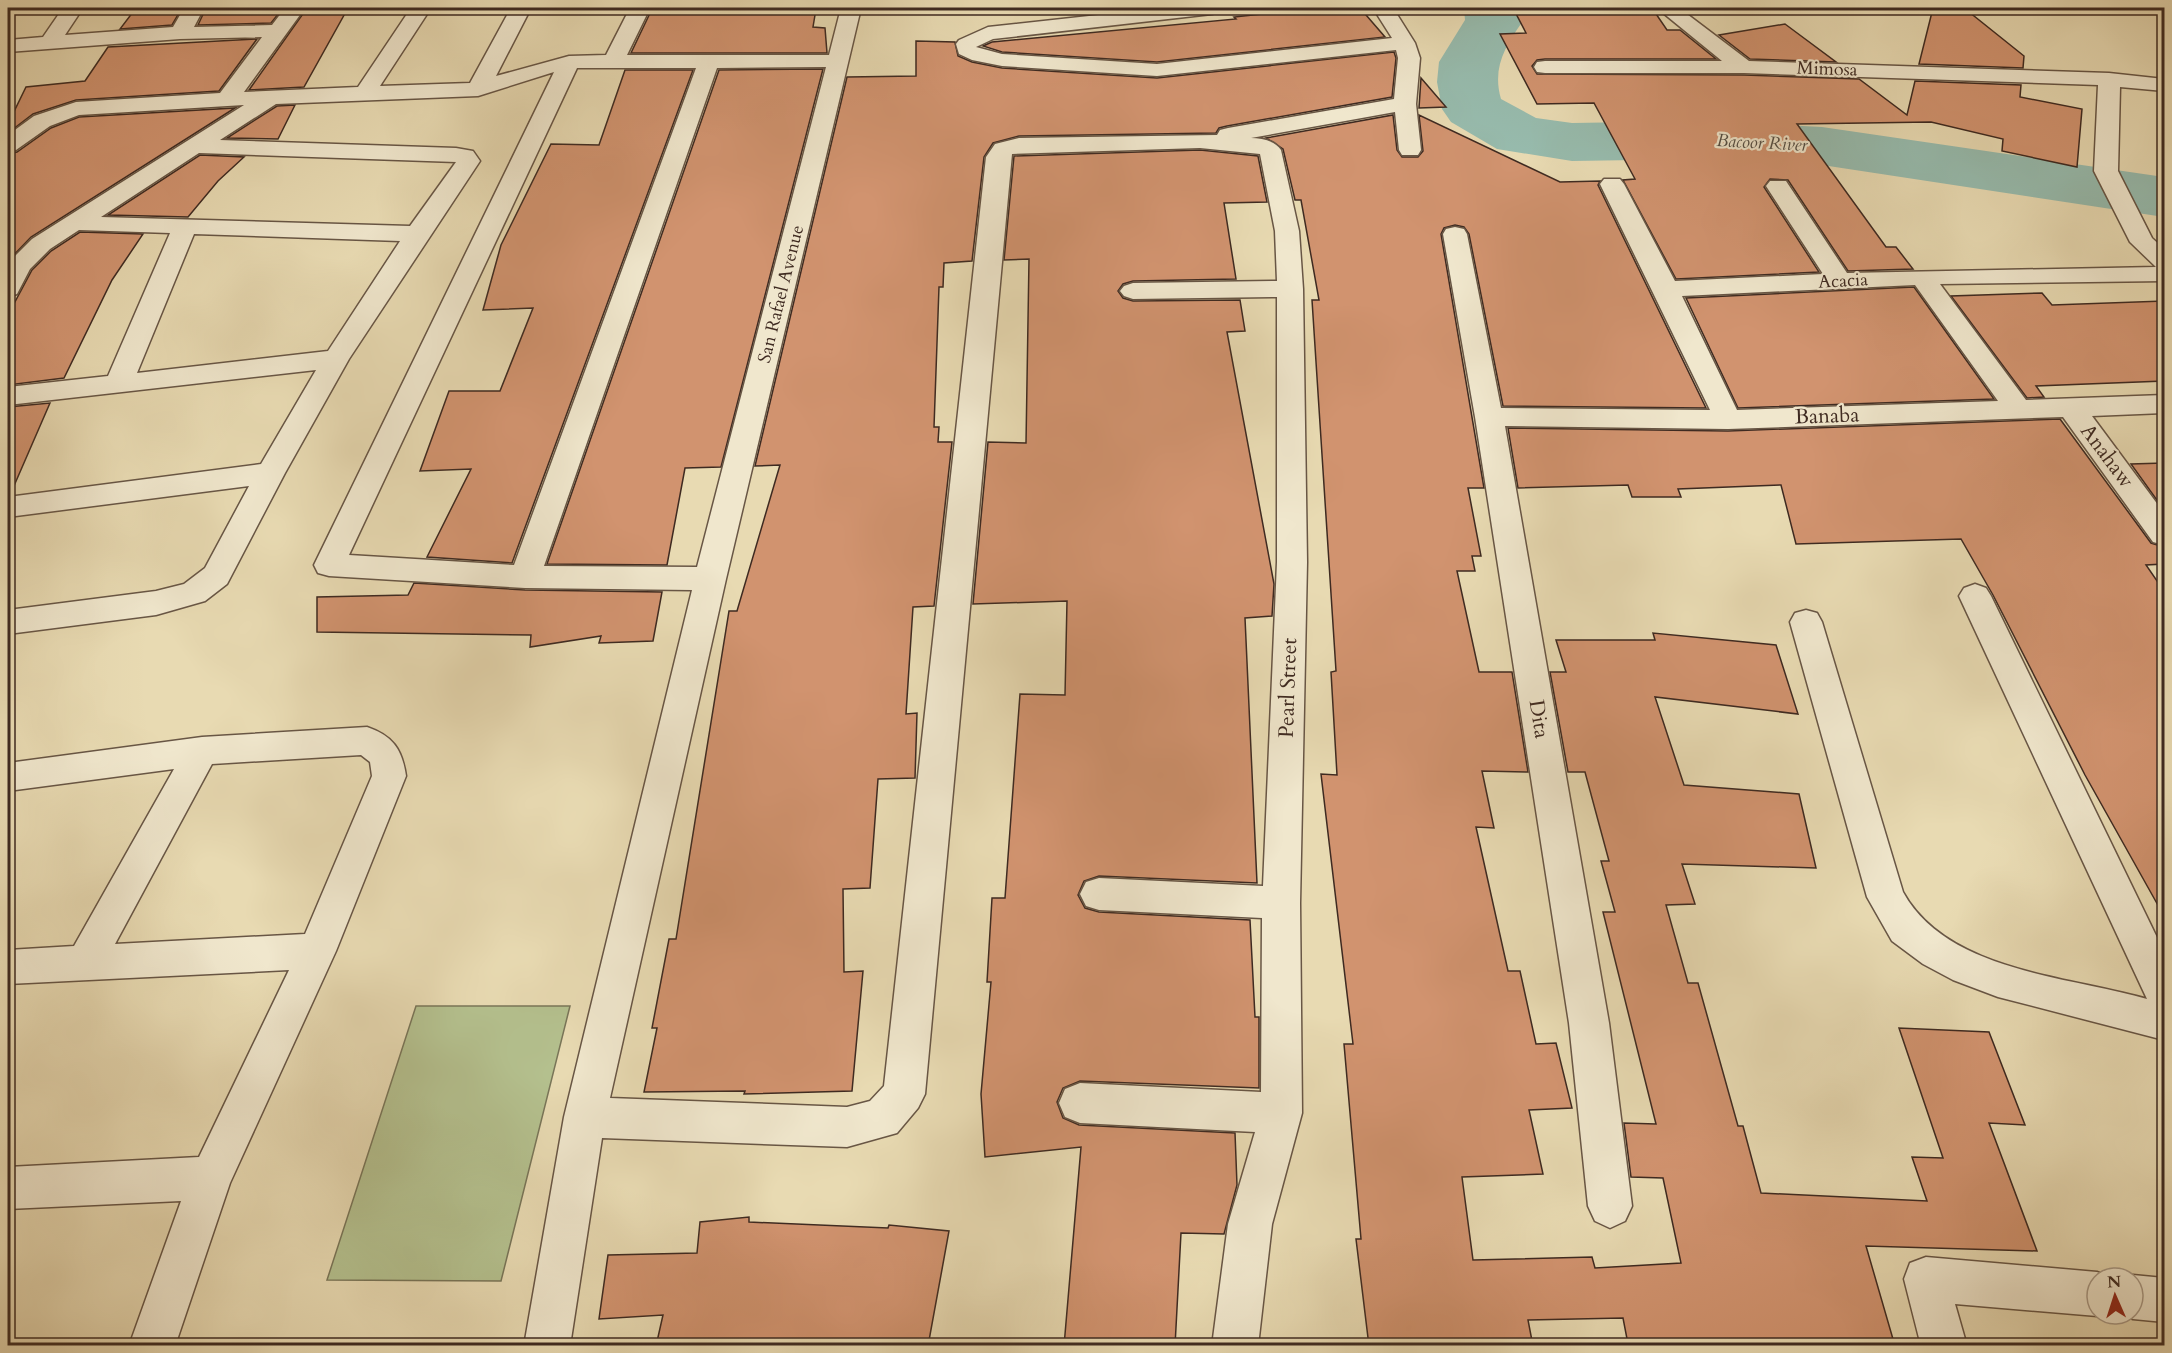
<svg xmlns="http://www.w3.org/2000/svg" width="2172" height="1353" font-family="Cardo,serif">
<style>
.green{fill:#b4c08e;stroke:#797558;stroke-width:1.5}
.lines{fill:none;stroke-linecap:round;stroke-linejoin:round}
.river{fill:#97bbad;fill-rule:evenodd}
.building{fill:#d1936f;stroke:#3e2a21;stroke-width:1.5}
.minor-casing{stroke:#685645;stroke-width:3}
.minor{fill:#f0e7cd;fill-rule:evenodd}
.labels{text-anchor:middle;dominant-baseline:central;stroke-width:4.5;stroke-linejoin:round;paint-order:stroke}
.far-street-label{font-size:18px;fill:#3e2a21;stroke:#f0e7cd}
.far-water-label{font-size:18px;font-style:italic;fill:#544e44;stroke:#f0e7cd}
.street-label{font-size:21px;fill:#3e2a21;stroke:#f0e7cd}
</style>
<rect width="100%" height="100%" fill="#e8dab2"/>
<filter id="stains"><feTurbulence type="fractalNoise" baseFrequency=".00333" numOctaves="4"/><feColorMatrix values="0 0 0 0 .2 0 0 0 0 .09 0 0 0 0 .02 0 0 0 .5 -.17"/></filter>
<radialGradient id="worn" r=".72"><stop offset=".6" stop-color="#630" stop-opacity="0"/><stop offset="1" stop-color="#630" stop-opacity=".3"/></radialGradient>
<polygon class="green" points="416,1006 570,1006 501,1281 327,1280"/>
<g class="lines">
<path class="river" d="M1464 8H1520L1523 21C1505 46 1492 68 1501 99L1536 118 1572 123 1701 121 1822 127 2164 177V217L1822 165 1701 159 1572 161 1497 149 1451 122 1442 109 1437 82 1439 62 1465 20Z"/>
</g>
<g class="building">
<polygon points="136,8 182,8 172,25 120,29"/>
<polygon points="206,8 283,8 271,23 198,25"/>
<polygon points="307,8 348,8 304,87 249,90"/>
<polygon points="1320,8 1360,8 1385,37 1157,62 1002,52 983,46 992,42 1236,19 1234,17"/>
<polygon points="1513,8 1652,8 1667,30 1680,30 1716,59 1545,59 1537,60 1532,66 1537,74 1744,75 1859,79 1907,115 1915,81 2021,85 2020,97 2082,109 2077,167 2002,151 2003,139 1931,122 1797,124 1886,247 1896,247 1913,269 1848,271 1788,180 1770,179 1764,187 1819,272 1676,279 1623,180 1635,179 1594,103 1537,104 1500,34 1526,33"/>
<polygon points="1933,8 1964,8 2024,56 2023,68 1919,64"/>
<polygon points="652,9 816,9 813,27 825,28 827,53 631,53"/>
<polygon points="1785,24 1836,62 1750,59 1719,35"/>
<polygon points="257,39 219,91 76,100 33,114 8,133 8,124 26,87 85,81 108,47"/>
<polygon points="916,41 955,42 958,56 972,62 1002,68 1157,78 1394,52 1396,58 1392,97 1227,126 1219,128 1216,133 1019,136 993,143 984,157 972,261 944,263 943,287 939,287 934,427 939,427 938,442 952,442 934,606 913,607 906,714 917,713 915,778 878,779 870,888 843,889 844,972 863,971 852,1091 744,1094 745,1091 644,1092 657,1028 652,1028 669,939 676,939 729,611 737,611 780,465 755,466 847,77 916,76"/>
<polygon points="823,69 721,467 685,468 667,565 547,564 719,70"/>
<polygon points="625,70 693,70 512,563 427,557 471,469 420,471 449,391 500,391 533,308 483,310 501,245 551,144 599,145"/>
<polygon points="1421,78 1446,107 1419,108"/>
<polygon points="295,105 278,139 227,138 277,106"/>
<polygon points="235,108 31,237 8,261 8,154 17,152 51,128 79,117"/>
<polygon points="1393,115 1397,150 1402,157 1418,157 1423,151 1419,115 1560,182 1600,181 1598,185 1706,408 1503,406 1469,234 1464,227 1455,225 1444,228 1441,234 1484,488 1468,488 1481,556 1472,556 1475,571 1457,571 1479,672 1512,672 1528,772 1482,771 1494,828 1476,827 1508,971 1520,971 1536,1044 1556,1043 1572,1108 1529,1110 1543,1174 1462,1177 1473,1260 1592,1257 1595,1268 1681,1263 1663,1178 1631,1177 1624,1123 1656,1124 1603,912 1615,912 1601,861 1609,861 1585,772 1568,772 1550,672 1566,672 1556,640 1655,640 1653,633 1776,645 1798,714 1655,697 1684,785 1799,794 1816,868 1682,864 1695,904 1666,905 1688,983 1698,983 1738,1126 1743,1126 1761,1193 1927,1201 1912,1157 1943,1158 1899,1028 1989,1032 2025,1125 1989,1123 2037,1251 1866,1246 1895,1346 1700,1346 1699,1341 1628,1344 1623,1318 1528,1320 1533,1346 1369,1346 1356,1239 1361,1239 1344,1044 1353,1044 1321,774 1337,775 1331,672 1336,671 1312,300 1319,300 1301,200 1295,200 1283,149 1266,138"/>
<polygon points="1200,150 1258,156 1267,202 1224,203 1236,279 1133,281 1123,284 1118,291 1123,298 1133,301 1240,300 1245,331 1227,332 1274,584 1272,616 1245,618 1257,883 1099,876 1084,881 1078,895 1085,908 1099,912 1250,920 1255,1017 1259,1017 1259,1088 1080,1081 1063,1088 1057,1102 1063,1118 1079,1125 1235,1133 1237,1185 1224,1234 1181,1233 1175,1346 1064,1346 1081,1147 985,1157 981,1094 991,982 987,982 992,898 1005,898 1020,694 1065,695 1067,601 973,604 988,442 1026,443 1029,259 1004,260 1014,156"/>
<polygon points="200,155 244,157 218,181 188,217 108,215"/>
<polygon points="80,232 143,234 112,280 64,378 8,385 8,315 32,270 51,251"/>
<polygon points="1914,287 1994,399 1738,408 1686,298"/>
<polygon points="2042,293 2052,305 2164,301 2164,381 2036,386 2044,397 2027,398 1951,296"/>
<polygon points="50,403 10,495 8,495 8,407"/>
<polygon points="2060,419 2151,543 2164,547 2164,564 2146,565 2164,591 2164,916 2085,775 1993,595 1961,539 1796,544 1781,485 1678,489 1681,497 1632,497 1628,485 1518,488 1508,428 1728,431"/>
<polygon points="2164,463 2164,510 2131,464"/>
<polygon points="414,583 525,590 662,592 653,641 599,643 601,636 530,647 531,635 317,632 317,597 408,595"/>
<polygon points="749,1217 749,1222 888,1228 889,1225 949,1231 928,1346 656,1346 663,1315 599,1319 608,1255 697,1253 700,1222"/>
</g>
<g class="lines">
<g class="minor-casing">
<g id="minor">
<path d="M63 8H83L65 35 173 27 184 8H204L194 27 272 25 285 8H305L244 92 358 87 411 8H431L380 86 470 83 511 8H531L496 76 569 56 606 55 630 8H650L627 55H829L841 8H861L726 579 610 1098 847 1107 870 1101 884 1086 986 157 995 144 1019 138 1217 135 1220 130 1228 128 1394 99 1398 58 1396 50 1157 76 1002 66 972 60 959 54 956 44 959 40 988 27 1162 8H1222L1219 12 1212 14 993 39 976 47 1002 54 1157 64 1392 38 1373 8H1393L1415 43 1420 58 1416 104 1421 150 1418 155H1402L1399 150 1395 112 1251 138C1262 138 1275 141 1281 150L1299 231 1303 289 1307 562 1300 903 1302 1113 1272 1224 1258 1346H1212L1228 1224 1255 1132 1080 1123 1065 1117 1059 1103 1065 1089 1080 1083 1261 1092 1262 918 1099 910 1086 906 1080 894 1086 882 1099 878 1263 886 1277 562V297L1133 299 1124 296 1120 291 1124 286 1133 283 1277 281 1275 231 1260 154 1200 148 1012 154 925 1094 918 1108 897 1133 847 1147 602 1138 570 1346H524L564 1117 692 590 525 588 329 576 318 573 314 565 554 72 478 96 276 104 220 140 456 148 473 151 480 161 349 359 285 473 227 584 205 601 156 615 8 634V610L156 591 184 584 205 568 249 486 8 517V497L261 464 316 370 8 405V387L108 376 170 233 79 230 50 249 30 269 17 294 8 297V264L10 261 32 239 244 105 79 115 50 126 16 150 8 152V135L34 116 76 102 220 93 262 37 180 39 8 52V40L43 37ZM826 67 697 567 544 566 717 68ZM577 68H696L514 565 349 555ZM199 153 456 162 410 226 101 217ZM194 234 400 241 328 351 137 373Z"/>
<path d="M1657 8H1679L1749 61 2109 73 2164 79V91L2120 87 2118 171 2152 238 2164 249V281L1940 284 2026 400 2164 395V413L2092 416 2164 513V545L2153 542 2063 417 1728 429 1505 426 1609 1023 1632 1206 1625 1221 1610 1228 1595 1221 1588 1206 1569 1023 1475 417 1443 234 1446 229 1455 227 1464 229 1467 234 1501 408 1710 410 1600 184 1604 179H1620L1624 184 1675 281 1823 274 1766 186 1770 181H1786L1847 273 2156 267 2130 242 2094 171 2098 85 1744 73H1545L1537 72 1534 67 1537 62 1545 61H1722ZM1915 285 1998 401 1737 410 1682 296Z"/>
<path d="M1975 584 1986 588 1991 596 2164 952V1040L1998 997 1953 980 1923 964 1892 941 1867 897 1790 622 1795 613 1806 610 1817 613 1822 622 1903 892C1947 972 2069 976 2147 999L1959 596 1964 588Z"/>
<path d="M367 727C393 736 402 749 406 776L336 951 230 1183 175 1346H129L181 1201 8 1209V1167L199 1157 289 970 8 984V950L74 946 174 769 8 791V763L202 737ZM361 755 370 762 372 776 305 934 115 944 212 764Z"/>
<polygon points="1926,1257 2097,1272 2112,1278 2097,1278 2097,1314 2103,1314 2097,1316 1955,1304 1967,1346 1921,1346 1904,1279 1910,1263"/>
<polygon points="2133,1275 2164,1278 2164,1322 2133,1319 2120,1314 2133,1314 2133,1278 2125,1278"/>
</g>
</g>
<use href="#minor" class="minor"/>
</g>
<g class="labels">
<g class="far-street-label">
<text transform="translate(1827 69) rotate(2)">Mimosa</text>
<text transform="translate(1843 281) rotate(-3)">Acacia</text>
<text transform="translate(781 294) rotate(-76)">San Rafael Avenue</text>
</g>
<g class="far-water-label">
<text transform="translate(1762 143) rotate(3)">Bacoor River</text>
</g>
<g class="street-label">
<text transform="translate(1827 416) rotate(-2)">Banaba</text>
<text transform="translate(2107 456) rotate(53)">Anahaw</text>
<text transform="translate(1288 688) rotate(-88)">Pearl Street</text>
<text transform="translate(1539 719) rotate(81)">Dita</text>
</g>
</g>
<rect width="2172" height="1353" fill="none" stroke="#e8dab2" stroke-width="30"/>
<rect x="9" y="9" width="2154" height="1335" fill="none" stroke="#3e2a21" stroke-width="3"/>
<rect x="15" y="15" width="2142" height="1323" fill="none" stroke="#3e2a21" stroke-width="1.5"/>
<g transform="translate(2115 1296) rotate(357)"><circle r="28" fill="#f0e7cd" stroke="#a99b88" stroke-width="1.5"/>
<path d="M0-4.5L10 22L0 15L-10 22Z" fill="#8f2418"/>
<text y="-9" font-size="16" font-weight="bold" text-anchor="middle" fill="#3e2a21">N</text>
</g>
<rect width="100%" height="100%" filter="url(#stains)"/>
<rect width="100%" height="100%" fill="url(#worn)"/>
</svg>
